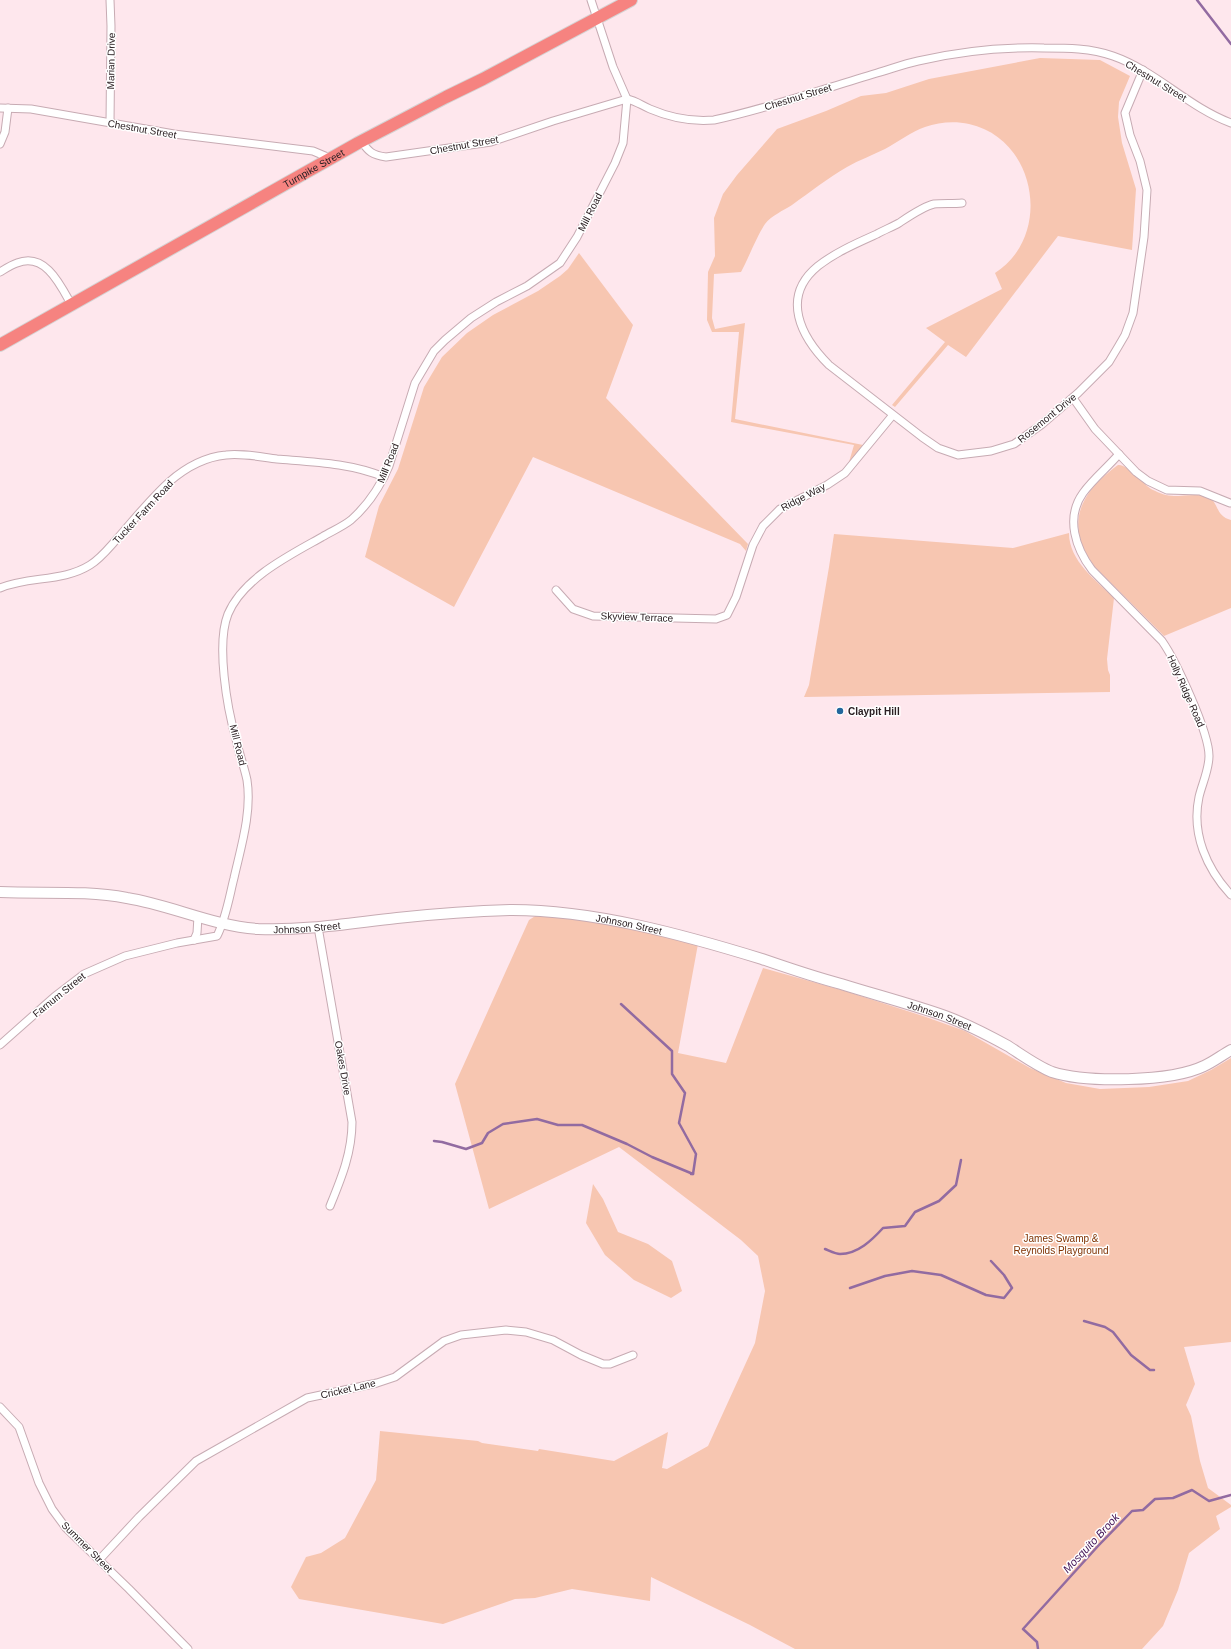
<svg xmlns="http://www.w3.org/2000/svg" width="1231" height="1649" font-family="Helvetica,sans-serif">
<style>
.green{fill:#f7c6b1}
.lines{fill:none;stroke-linecap:round;stroke-linejoin:round}
.stream{stroke:#926ba1;stroke-width:2.5}
.street-casing{stroke:#c7abb3;stroke-width:9}
.secondary-casing{stroke:#c7abb3;stroke-width:12}
.highway-casing{stroke:#d5d3d3;stroke-width:14}
.street{stroke:#fff;stroke-width:7}
.secondary{stroke:#fff;stroke-width:10}
.highway{stroke:#f68380;stroke-width:12}
.poi-dot{fill:#23679c;stroke:#fff;stroke-width:1.5}
.labels{text-anchor:middle;dominant-baseline:central;stroke-width:3;stroke-linejoin:round;paint-order:stroke}
.street-label{font-size:10px;fill:#2c2124;stroke:#fff}
.poi-label{font-size:10px;font-weight:bold;fill:#2c2124;stroke:#fff;text-anchor:start}
.park-label{font-size:10px;fill:#7e3100;stroke:#fff}
.water-label{font-size:11px;font-style:italic;fill:#3f0f52;stroke:#fff}
</style>
<rect width="100%" height="100%" fill="#fee7ed"/>
<g class="green">
<path d="M1040 58 1100 60 1130 76 1119 102 1118 117 1122 143 1136 189 1132 250 1058 236 966 357 948 345 895 407 892 405 945 342 926 328 1002 289 995 273C1053 236 1037 139 969 124 955 121 939 122 925 127 911 132 898 142 885 149 873 155 859 160 847 167 828 178 810 192 792 205 784 210 771 216 765 224 757 236 748 259 741 272L714 274 712 318 715 329 745 323 735 419 863 445 849 462 854 445 731 422 739 332H712L707 320 708 272 715 256 714 218 723 194 737 175 777 129 826 111 861 96 886 93 929 79Z"/>
<polygon points="579,253 633,325 606,398 748,544 746,551 740,544 533,457 454,607 365,557 379,506 398,469 424,387 442,357 467,333 493,315 538,291 560,276 568,269"/>
<path d="M1118 465C1129 464 1143 485 1153 490 1159 493 1167 496 1174 496 1184 496 1198 493 1208 497 1219 502 1215 516 1231 520V608L1164 636 1095 567C1072 537 1072 508 1099 481 1105 475 1111 470 1118 465Z"/>
<path d="M1069 533C1069 561 1096 580 1114 598L1107 659 1108 670 1110 675V692L804 697 809 685 829 567 834 534 1013 548Z"/>
<polygon points="540,913 632,928 698,944 678,1053 726,1063 763,968 845,991 926,1017 965,1031 1030,1068 1066,1083 1100,1089 1149,1087 1188,1081 1211,1070 1231,1058 1231,1342 1184,1347 1195,1384 1186,1405 1191,1416 1200,1461 1208,1488 1231,1505 1231,1507 1216,1516 1220,1529 1189,1553 1178,1590 1163,1626 1142,1649 795,1649 750,1625 651,1577 650,1601 572,1589 535,1598 515,1599 443,1624 299,1599 291,1587 306,1557 321,1553 345,1538 376,1480 380,1431 478,1441 482,1443 538,1451 539,1449 614,1461 668,1432 662,1468 667,1469 708,1446 755,1343 765,1291 758,1256 741,1240 619,1147 489,1209 455,1084 529,920"/>
<polygon points="593,1184 603,1199 618,1232 648,1244 672,1261 682,1291 671,1298 634,1280 605,1255 586,1223"/>
</g>
<g class="lines">
<g class="stream">
<polyline points="1197,0 1231,44"/>
<polyline points="621,1004 672,1051 672,1074 685,1093 679,1123 696,1154 693,1174"/>
<polyline points="434,1141 442,1142 466,1149 482,1143 488,1133 503,1124 537,1119 558,1125 582,1125 627,1144 652,1157 693,1174 691,1174"/>
<path d="M825 1249C830 1251 836 1254 840 1254 858 1254 872 1240 883 1228L905 1226 915 1212 939 1201 956 1185 961 1160"/>
<polyline points="850,1288 885,1276 912,1271 941,1275 986,1295 1004,1298 1012,1288 1004,1275 991,1261"/>
<polyline points="1084,1321 1105,1327 1113,1332 1131,1355 1150,1370 1154,1370"/>
<polyline points="1038,1649 1037,1642 1023,1629 1098,1546 1132,1511 1143,1510 1155,1499 1173,1498 1192,1490 1209,1501 1231,1495"/>
</g>
<g class="street-casing">
<g id="street">
<polyline points="0,108 31,109 174,134 313,151 332,159"/>
<polyline points="110,123 111,26 110,0"/>
<path d="M361 141C369 152 372 155 386 157L491 142 553 121 627 99C636 101 641 105 650 109 671 118 691 122 714 120 770 108 823 89 877 73 891 69 904 64 918 61 957 52 1003 47 1044 48 1066 48 1091 48 1113 56 1156 71 1188 107 1231 123"/>
<polyline points="0,144 5,132 8,108"/>
<path d="M962 203C953 204 943 203 934 204 924 206 908 217 899 223 892 227 884 230 877 234 857 243 836 252 818 266 780 297 801 337 829 365L922 437 938 448 958 455 991 451 1014 444 1041 425 1078 393 1109 362 1118 347 1125 335 1133 313 1144 237 1147 190 1140 161 1130 135 1125 113 1143 70"/>
<path d="M0 272C5 269 11 265 17 263 45 252 60 284 71 304"/>
<polyline points="1073,398 1095,429 1136,472 1148,481 1167,490 1200,491 1230,503"/>
<path d="M1119 454C1108 467 1093 479 1083 493 1065 518 1076 549 1092 570L1162 641C1176 661 1209 732 1209 756 1209 770 1202 784 1199 797 1191 834 1207 869 1231 895"/>
<path d="M0 588C29 576 63 582 90 565 100 559 108 549 116 540 133 521 150 499 169 482 185 468 205 457 226 455 243 453 261 457 277 459 313 462 351 463 384 477"/>
<polyline points="556,590 573,609 593,616 716,619 727,615 736,597 753,545 763,526 780,509 827,485 845,473 892,416"/>
<path d="M318 927 352 1122C352 1153 341 1179 330 1206"/>
<polyline points="194,940 197,933 198,916"/>
<path d="M0 1045 54 997 84 974 125 956 177 943 217 936C226 918 229 898 234 878 241 847 252 812 247 780 244 766 239 753 236 739 227 708 216 644 228 614 243 578 290 555 322 537 332 531 342 527 351 520 368 505 380 487 389 466L415 383 434 351 445 340 471 318 496 302 527 286 560 263 577 237 615 163 623 143 627 99 613 67 591 0"/>
<polyline points="0,1407 19,1427 39,1483 52,1509 66,1528 129,1589 188,1649"/>
<polyline points="99,1560 139,1517 196,1461 307,1398 377,1383 395,1377 444,1341 461,1335 506,1330 526,1332 553,1340 581,1355 603,1364 610,1364 633,1355"/>
</g>
</g>
<g class="secondary-casing">
<g id="secondary">
<path id="s1" d="M0 892C43 894 85 890 127 898 171 905 213 926 258 929 305 931 351 923 397 918 435 914 474 911 512 910 594 910 684 935 762 959 788 968 814 977 841 984 876 995 911 1004 945 1016 967 1024 988 1035 1008 1046 1022 1055 1037 1066 1052 1072 1086 1083 1171 1082 1204 1066 1213 1062 1222 1055 1231 1050"/>
</g>
</g>
<g class="highway-casing">
<g id="highway">
<path id="s2" d="M0 345 358 143 446 97 483 79 631 0"/>
</g>
</g>
<use href="#street" class="street"/>
<use href="#secondary" class="secondary"/>
<use href="#highway" class="highway"/>
</g>
<circle class="poi-dot" cx="840" cy="711" r="4"/>
<g class="labels">
<g class="street-label">
<text transform="translate(111 61) rotate(-89)">Marian Drive</text>
<text transform="translate(1156 81) rotate(31)">Chestnut Street</text>
<text transform="translate(798 97) rotate(-17)">Chestnut Street</text>
<text transform="translate(142 129) rotate(10)">Chestnut Street</text>
<text transform="translate(464 145) rotate(-10)">Chestnut Street</text>
<text stroke="none"><textPath href="#s2" startOffset="360">Turnpike Street</textPath></text>
<text transform="translate(590 212) rotate(-63)">Mill Road</text>
<text transform="translate(1047 418) rotate(-39)">Rosemont Drive</text>
<text transform="translate(388 463) rotate(-68)">Mill Road</text>
<text transform="translate(803 497) rotate(-28)">Ridge Way</text>
<text transform="translate(143 512) rotate(-47)">Tucker Farm Road</text>
<text transform="translate(637 617) rotate(2)">Skyview Terrace</text>
<text transform="translate(1186 691) rotate(66)">Holly Ridge Road</text>
<text transform="translate(238 745) rotate(76)">Mill Road</text>
<text stroke="none"><textPath href="#s1" startOffset="635">Johnson Street</textPath></text>
<text stroke="none"><textPath href="#s1" startOffset="311">Johnson Street</textPath></text>
<text transform="translate(59 995) rotate(-39)">Farnum Street</text>
<text stroke="none"><textPath href="#s1" startOffset="959">Johnson Street</textPath></text>
<text transform="translate(343 1068) rotate(80)">Oakes Drive</text>
<text transform="translate(348 1389) rotate(-13)">Cricket Lane</text>
<text transform="translate(87 1547) rotate(45)">Summer Street</text>
</g>
<g class="poi-label">
<text x="848" y="711">Claypit Hill</text>
</g>
<g class="park-label">
<text x="1061" y="1238">James Swamp &amp;<tspan x="1061" dy="12">Reynolds Playground</tspan></text>
</g>
<g class="water-label">
<text transform="translate(1091 1543) rotate(-47)">Mosquito Brook</text>
</g>
</g>
</svg>
